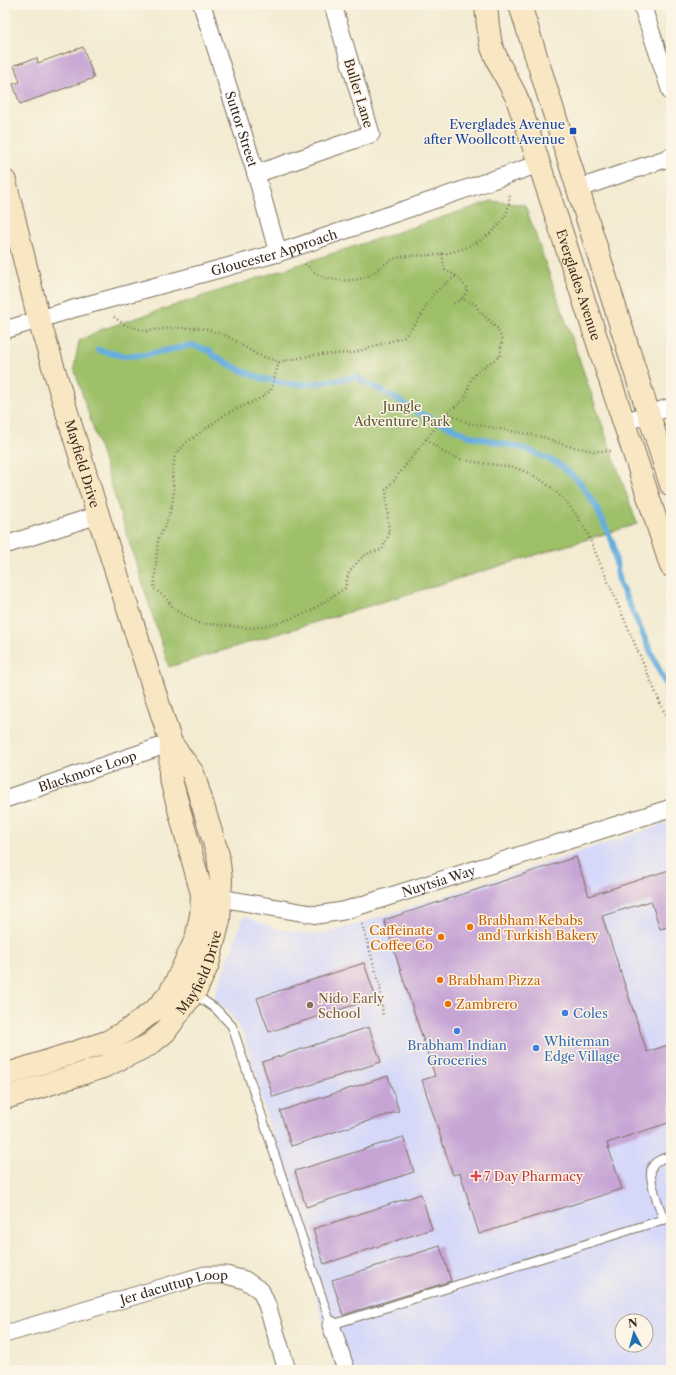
<svg xmlns="http://www.w3.org/2000/svg" width="676" height="1375" font-family="'Libre Caslon Text',serif">
<style>
.built{fill:#d5d8f9;fill-rule:evenodd}
.green{fill:#9ec069;stroke:#6c7544}
.lines{fill:none;stroke-linecap:round;stroke-linejoin:round}
.stream{stroke:#66aedd;stroke-width:6}
.building{fill:#c6a5d5}
.lane-casing{stroke:#7b6e5d;stroke-width:10}
.street-casing{stroke:#7b6e5d;stroke-width:19}
.secondary-casing{stroke:#7b6e5d;stroke-width:24}
.path{stroke:#7b6e5d;stroke-width:2.5;stroke-dasharray:1 3;stroke-linecap:butt}
.lane{stroke:#fff;stroke-width:8}
.street{stroke:#fff;stroke-width:17}
.secondary{stroke:#f9e7c3;stroke-width:22}
.transit-dot{fill:#1a4fb4;stroke:#fcf5e5;stroke-width:1.5}
.food-dot{fill:#e8710a;stroke:#fcf5e5;stroke-width:1.5}
.education-dot{fill:#8d6e63;stroke:#fcf5e5;stroke-width:1.5}
.shop-dot{fill:#3f7fe0;stroke:#fcf5e5;stroke-width:1.5}
.health-dot{fill:#e0444e;stroke:#fcf5e5;stroke-width:1.5}
.labels{text-anchor:middle;dominant-baseline:central;stroke-width:3;stroke-linejoin:round;paint-order:stroke}
.street-label{font-size:13px;fill:#3b2a1e;stroke:#fcf5e5}
.transit-label{font-size:13px;fill:#164399;stroke:#fcf5e5;text-anchor:end}
.park-label{font-size:13px;fill:#595734;stroke:#fcf5e5}
.food-label{font-size:13px;fill:#c56008;stroke:#fcf5e5;text-anchor:start}
.education-label{font-size:13px;fill:#785e54;stroke:#fcf5e5;text-anchor:start}
.shop-label{font-size:13px;fill:#366cbe;stroke:#fcf5e5;text-anchor:start}
.health-label{font-size:13px;fill:#be3a42;stroke:#fcf5e5;text-anchor:start}
</style>
<rect width="100%" height="100%" fill="#fcf5e5"/>
<filter id="ink" filterUnits="userSpaceOnUse"><feTurbulence type="fractalNoise" baseFrequency=".025" numOctaves="2"/><feDisplacementMap in="SourceGraphic" scale="8" xChannelSelector="R" yChannelSelector="G"/><feConvolveMatrix kernelMatrix="1 2 1 2 8 2 1 2 1" color-interpolation-filters="sRGB"/></filter>
<filter id="wash" filterUnits="userSpaceOnUse"><feTurbulence type="fractalNoise" baseFrequency=".012" numOctaves="4" result="noise"/><feDisplacementMap in="SourceGraphic" scale="16" xChannelSelector="R" yChannelSelector="G"/><feGaussianBlur stdDeviation="0.9" result="paint"/><feColorMatrix in="noise" values="0 0 0 0 0 0 0 0 0 0 0 0 0 0 0 0 0 1.4 0 .05"/><feComposite in="paint" operator="in"/></filter>
<g filter="url(#wash)">
<rect width="100%" height="100%" fill="#f3ebd2"/>
<path class="built" d="M671 822V1370H336L244 1035 229 1011 213 1000 244 916 278 929 309 934 325 933 358 924ZM622 1321H646V1345H622Z"/>
<polygon class="green" points="492,201 525,205 637,524 169,667 74,368 79,341 100,330"/>
<g class="lines">
<polyline class="stream" points="98,350 123,356 144,355 192,345 210,351 214,356 238,369 260,378 289,384 310,384 356,377 395,398 415,411 470,436 526,449 557,463 579,481 595,505 613,543 619,582 671,696"/>
</g>
<g id="blocks">
<g class="building">
<polygon points="83,47 94,78 20,104 13,84 20,82 14,65 37,58 38,63"/>
<polygon points="576,857 589,896 669,870 671,875 671,926 660,929 651,901 602,916 647,1052 671,1044 671,1122 607,1143 622,1189 479,1234 460,1173 453,1175 422,1080 435,1076 384,920"/>
<polygon points="364,963 376,998 269,1032 257,998"/>
<polygon points="369,1027 381,1062 273,1097 262,1062"/>
<polygon points="388,1076 399,1111 291,1146 280,1111"/>
<polygon points="403,1137 414,1172 306,1207 295,1171"/>
<polygon points="421,1194 432,1229 324,1264 313,1229"/>
<polygon points="440,1246 451,1281 343,1315 332,1280"/>
</g>
</g>
</g>
<g filter="url(#ink)">
<use href="#blocks" fill-opacity="0" stroke="#7b6e5d" stroke-width="1"/>
<g class="lines">
<g class="lane-casing">
<g id="lane">
<polyline points="194,994 216,1009 232,1026 331,1325 671,1217"/>
<path d="M664 1220C660 1209 647 1176 652 1167 656 1160 664 1158 671 1156"/>
</g>
</g>
<g class="street-casing">
<g id="street">
<path id="s1" d="M202 5 256 174 278 253"/>
<polyline points="642,5 671,92"/>
<polyline points="256,174 371,134 333,5"/>
<polyline points="577,189 671,157"/>
<path id="s2" d="M5 330 76 308 278 253 539 164"/>
<polyline points="624,422 671,407"/>
<polyline points="5,545 98,515"/>
<path id="s3" d="M5 799 171 743"/>
<path id="s4" d="M209 896 317 915 343 911 671 808"/>
<polyline points="331,1325 346,1370"/>
<path id="s5" d="M5 1334 205 1275H226L245 1280 261 1291 267 1305 287 1370"/>
</g>
</g>
<g class="secondary-casing">
<g id="secondary">
<path id="s6" d="M486 5 488 26 491 45 499 64 516 96 528 130 671 566"/>
<polyline points="520,5 671,485"/>
<path id="s7" d="M5 181 39 320 98 515 171 743 170 776 202 894 201 915 196 939 176 982 168 996 156 1009 131 1028 107 1042 5 1075"/>
<path id="s8" d="M5 1098 103 1067 149 1045 165 1032 197 988 208 964 219 921 221 880 218 855 193 773 171 743"/>
</g>
</g>
<g class="path">
<polyline points="442,254 445,270 456,276 468,289 462,299"/>
<path d="M305 264C309 267 313 272 317 274 330 281 354 283 368 276 377 271 386 262 396 258 405 255 430 256 441 254 465 251 492 238 505 216 509 209 509 201 510 193"/>
<polyline points="114,317 125,325 146,331 171,328 202,328 225,335 256,354 279,362 314,355 353,353 404,337 419,319 434,293 456,276"/>
<polyline points="279,362 271,390 261,398 226,414 187,442 175,455 172,476 174,491 172,505 166,524 158,539 154,589 165,597 175,610 198,623 251,628 275,624 309,612 345,588 349,572 361,558 371,552 382,550 389,534 386,490 447,413 465,399 471,379 479,370 500,356 502,340 498,329 480,312 475,304 462,299 451,305"/>
<polyline points="447,413 469,423 543,437 568,446 594,451 611,451"/>
<path d="M426 439C433 444 440 451 449 455 469 464 493 463 515 468 547 477 574 506 588 535L671 728"/>
<polyline points="362,924 380,986 383,1016"/>
</g>
<use href="#lane" class="lane"/>
<use href="#street" class="street"/>
<use href="#secondary" class="secondary"/>
</g>
</g>
<rect class="transit-dot" x="569" y="127" width="8" height="8" rx="2"/>
<g class="food-dot">
<circle cx="470" cy="927" r="4"/>
<circle cx="441" cy="937" r="4"/>
<circle cx="440" cy="980" r="4"/>
<circle cx="448" cy="1004" r="4"/>
</g>
<circle class="education-dot" cx="310" cy="1005" r="4"/>
<g class="shop-dot">
<circle cx="565" cy="1013" r="4"/>
<circle cx="457" cy="1031" r="4"/>
<circle cx="536" cy="1048" r="4"/>
</g>
<path class="health-dot" d="M474 1170h4v4h4v4h-4v4h-4v-4h-4v-4h4z"/>
<g class="labels">
<g class="street-label">
<text transform="translate(359 93) rotate(73)">Buller Lane</text>
<text stroke="none"><textPath href="#s1" startOffset="130">Suttor Street</textPath></text>
<text stroke="none"><textPath href="#s2" startOffset="280">Gloucester Approach</textPath></text>
<text stroke="none"><textPath href="#s6" startOffset="296">Everglades Avenue</textPath></text>
<text stroke="none"><textPath href="#s7" startOffset="293">Mayfield Drive</textPath></text>
<text stroke="none"><textPath href="#s3" startOffset="87">Blackmore Loop</textPath></text>
<text stroke="none"><textPath href="#s4" startOffset="236">Nuytsia Way</textPath></text>
<text stroke="none"><textPath href="#s8" startOffset="244">Mayfield Drive</textPath></text>
<text stroke="none"><textPath href="#s5" startOffset="176">Jer dacuttup Loop</textPath></text>
</g>
<g class="transit-label">
<text x="565" y="124">Everglades Avenue<tspan x="565" dy="15">after Woollcott Avenue</tspan></text>
</g>
<g class="park-label">
<text x="402" y="406">Jungle<tspan x="402" dy="15">Adventure Park</tspan></text>
</g>
<g class="food-label">
<text x="478" y="920">Brabham Kebabs<tspan x="478" dy="15">and Turkish Bakery</tspan></text>
<text x="433" y="930" text-anchor="end">Caffeinate<tspan x="433" dy="15">Coffee Co</tspan></text>
<text x="448" y="980">Brabham Pizza</text>
<text x="456" y="1004">Zambrero</text>
</g>
<g class="education-label">
<text x="318" y="998">Nido Early<tspan x="318" dy="15">School</tspan></text>
</g>
<g class="shop-label">
<text x="573" y="1013">Coles</text>
<text x="544" y="1041">Whiteman<tspan x="544" dy="15">Edge Village</tspan></text>
<text x="457" y="1045" text-anchor="middle">Brabham Indian<tspan x="457" dy="15">Groceries</tspan></text>
</g>
<g class="health-label">
<text x="484" y="1176">7 Day Pharmacy</text>
</g>
</g>
<rect width="676" height="1375" fill="none" stroke="#fcf5e5" stroke-width="20"/>
<g transform="translate(634 1333) rotate(354)"><circle r="19" fill="#fcf5e5" stroke="#afa495"/>
<path d="M0-3L7 15L0 10L-7 15Z" fill="#1f6fb2"/>
<text y="-6" font-size="11" font-weight="bold" text-anchor="middle" fill="#3b2a1e">N</text>
</g>
</svg>
